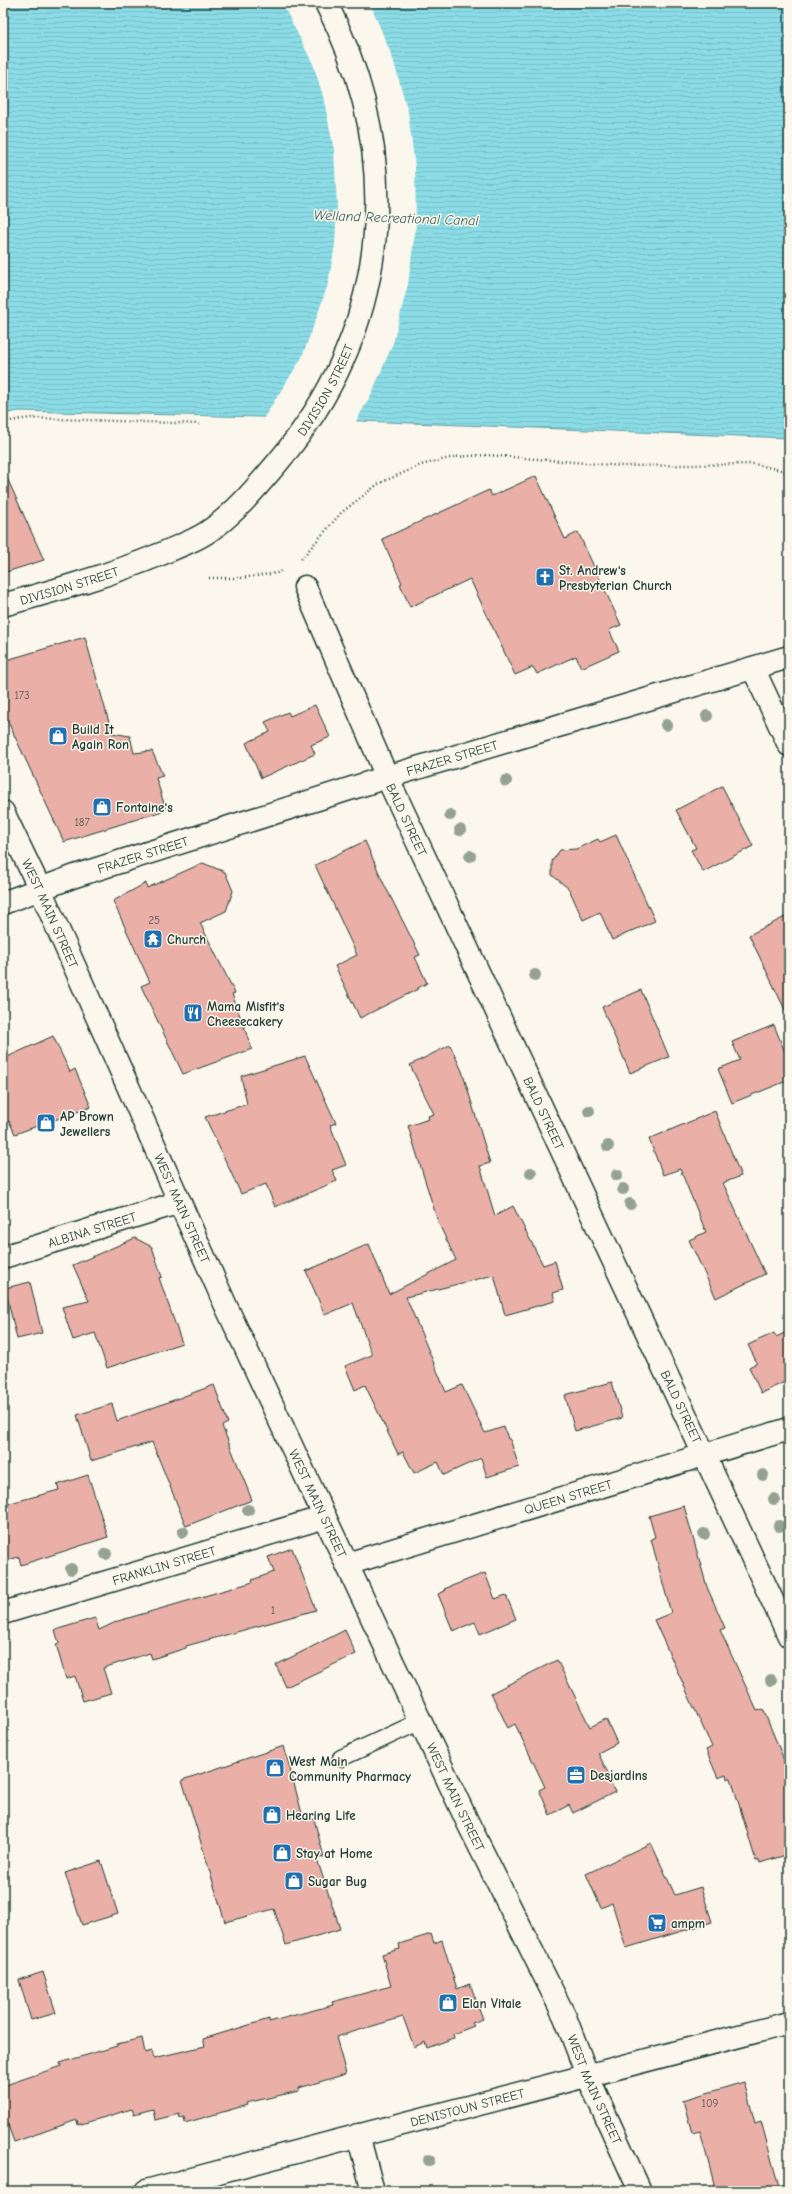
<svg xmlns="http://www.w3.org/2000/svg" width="792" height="2194" font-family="'Comic Neue',sans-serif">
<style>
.water{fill:url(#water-rules);stroke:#609c9f}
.pier{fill:#fbf7ec}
.building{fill:#eab0a7;stroke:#1f3d34}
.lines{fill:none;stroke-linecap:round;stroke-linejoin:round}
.lane-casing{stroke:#1f3d34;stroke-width:19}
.street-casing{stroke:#1f3d34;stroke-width:25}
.secondary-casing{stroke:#1f3d34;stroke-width:25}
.path{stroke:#1f3d34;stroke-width:2.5;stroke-dasharray:1 3;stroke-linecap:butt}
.lane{stroke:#fbf7ec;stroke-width:16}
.street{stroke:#fbf7ec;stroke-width:22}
.secondary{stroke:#fbf7ec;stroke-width:22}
.tree{fill:#95a291}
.labels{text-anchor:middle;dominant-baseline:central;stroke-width:3;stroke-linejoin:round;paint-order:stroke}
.number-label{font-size:11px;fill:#525a51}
.street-label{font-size:13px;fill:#1f3d34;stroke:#fbf7ec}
.poi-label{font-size:13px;font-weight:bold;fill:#1f3d34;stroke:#fbf7ec;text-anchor:start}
.water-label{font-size:14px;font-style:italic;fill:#355d58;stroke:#fbf7ec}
</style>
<defs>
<pattern id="water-rules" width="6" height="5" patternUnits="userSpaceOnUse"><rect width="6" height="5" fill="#8bdce6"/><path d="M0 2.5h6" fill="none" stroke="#78bec6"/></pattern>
</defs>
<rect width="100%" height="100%" fill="#fbf7ec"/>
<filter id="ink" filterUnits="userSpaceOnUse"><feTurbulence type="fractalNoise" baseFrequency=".025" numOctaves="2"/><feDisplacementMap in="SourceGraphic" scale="8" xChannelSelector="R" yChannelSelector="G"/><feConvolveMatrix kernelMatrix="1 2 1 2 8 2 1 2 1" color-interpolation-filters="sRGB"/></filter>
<g filter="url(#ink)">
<polygon class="water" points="3,3 789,3 789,438 260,417 19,411 3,414"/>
<polygon class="pier" points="282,3 370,3 393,59 408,112 415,167 416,224 408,284 393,343 372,393 355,423 263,419 301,359 315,322 328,284 335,245 337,206 334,150 323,96 313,64"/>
<g class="building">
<polygon points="3,469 44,560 3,573"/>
<polygon points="536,476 565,539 578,532 621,625 609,630 619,651 581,668 576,656 537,674 533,667 515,675 470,579 410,607 400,584 402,583 382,539 489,490 492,496"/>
<polygon points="85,637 112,733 130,736 134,753 152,751 163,776 156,778 166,810 64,842 3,711 3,661"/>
<polygon points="315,705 330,737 311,745 315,754 261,778 246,743 270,732 265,722 288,712 290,716"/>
<polygon points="722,786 753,846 703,872 691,850 696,848 676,810"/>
<polygon points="616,835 655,921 612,940 600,912 583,920 569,889 552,875 552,861 560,850 576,849 598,839 600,842"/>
<polygon points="365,841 383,882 420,955 415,957 427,983 418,988 418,989 360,1018 335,966 357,955 315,865"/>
<polygon points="203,863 225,872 233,891 226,911 200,923 235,993 232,994 252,1049 183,1074 141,986 150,982 113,901 146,883 147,888"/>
<polygon points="789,915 789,1018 749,935"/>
<polygon points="641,990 669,1057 630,1073 602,1007"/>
<polygon points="774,1025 789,1062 789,1080 732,1103 718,1069 740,1060 732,1042"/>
<polygon points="53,1036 70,1072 75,1069 91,1107 15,1134 9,1121 3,1123 3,1059"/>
<polygon points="450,1045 462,1071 490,1163 480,1166 495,1216 513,1206 543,1265 555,1261 563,1290 553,1293 555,1301 505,1315 494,1275 406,1297 446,1392 462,1385 485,1433 504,1427 508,1439 510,1439 519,1467 487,1477 481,1458 444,1475 438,1462 414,1473 403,1452 398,1454 365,1385 355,1390 345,1366 372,1355 353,1303 325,1315 306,1271 369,1244 389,1294 456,1260 438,1222 408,1126 429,1119 428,1116 434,1114 410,1065"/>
<polygon points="305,1056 336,1123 330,1125 346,1165 332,1170 337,1181 275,1207 266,1184 241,1194 205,1117 247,1104 241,1076"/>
<polygon points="715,1111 741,1176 723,1183 765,1274 716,1298 689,1240 706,1232 680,1169 663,1175 649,1139"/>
<polygon points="135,1238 152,1247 162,1277 159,1278 182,1343 107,1368 95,1333 73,1340 62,1307 89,1301 73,1265"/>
<polygon points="30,1282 42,1333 17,1339 5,1288"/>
<polygon points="789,1331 789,1380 761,1393 749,1367 757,1363 748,1345 774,1333 776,1337"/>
<polygon points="612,1382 622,1418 575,1431 565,1395"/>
<polygon points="214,1385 228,1423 222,1426 252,1500 186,1526 152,1442 91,1461 77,1415 112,1404 117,1421"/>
<polygon points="88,1475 108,1537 21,1565 19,1557 3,1561 3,1505 59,1490 57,1485"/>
<polygon points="684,1506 707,1587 725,1628 720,1630 757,1711 763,1709 789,1772 789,1854 760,1863 759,1860 756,1861 731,1778 727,1779 726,1775 718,1778 706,1750 712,1747 654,1620 671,1613 651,1539 655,1537 649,1516"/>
<polygon points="292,1548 316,1610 186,1646 186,1648 152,1659 150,1653 103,1668 111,1693 83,1701 75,1676 66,1679 56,1644 59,1643 55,1630 95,1618 99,1630 118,1621 253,1582 252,1580 274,1572 268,1557"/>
<polygon points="485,1573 495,1599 506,1595 516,1619 480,1634 475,1622 453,1631 438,1594 445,1591 444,1589"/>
<polygon points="345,1630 356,1654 286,1687 276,1665"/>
<polygon points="557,1660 590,1727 606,1719 617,1743 598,1753 612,1781 610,1782 615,1792 573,1813 569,1805 550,1815 539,1790 545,1787 515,1724 508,1728 491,1693"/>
<polygon points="284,1746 304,1821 314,1819 324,1857 317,1859 340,1929 286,1945 274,1909 225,1922 182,1780"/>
<polygon points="651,1843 675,1895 701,1887 712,1922 626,1948 612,1903 601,1908 586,1874"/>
<polygon points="101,1861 118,1914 82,1925 65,1873"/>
<polygon points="431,1934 434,1943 442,1940 457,1989 470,1984 483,2019 472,2023 474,2026 453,2034 454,2038 427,2048 425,2042 414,2047 403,2017 336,2037 346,2074 299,2088 299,2091 246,2103 247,2105 185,2123 184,2117 180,2118 179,2114 155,2120 153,2109 134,2114 132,2109 78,2125 77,2120 14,2142 3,2111 3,2086 61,2066 60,2063 117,2046 117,2044 142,2038 145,2053 152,2051 154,2058 205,2046 203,2039 269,2019 269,2022 333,2005 332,2002 391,1986 382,1954 400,1949 399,1944"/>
<polygon points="43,1972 56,2013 31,2020 19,1980"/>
<polygon points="744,2082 755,2123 761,2121 780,2191 716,2191 700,2131 692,2133 683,2100"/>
</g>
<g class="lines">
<g class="lane-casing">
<polyline id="lane" points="341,1758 421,1721"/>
</g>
<g class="street-casing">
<g id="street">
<path id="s1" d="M305 587 387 777 789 1636"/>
<polyline points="753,668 789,745"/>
<path id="s2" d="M3 903 75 876 387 777 789 657"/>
<path id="s3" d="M3 1257 180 1202"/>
<path id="s4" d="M347 1564 789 1429"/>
<path id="s5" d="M3 1613 325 1517"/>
<polyline points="358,2135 373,2191"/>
<path id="s6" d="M146 2191 789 2023"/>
</g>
</g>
<g class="secondary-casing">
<g id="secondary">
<path id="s7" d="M3 605C57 590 110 575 161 554 176 547 192 542 206 533 234 515 257 487 278 462 391 328 406 158 326 3"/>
<path id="s8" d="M3 812 40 889 226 1306 468 1823 565 2017 588 2077 640 2191"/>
</g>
</g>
<g class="path">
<polyline points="3,422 30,418 201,424"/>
<polyline points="301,559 341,513 378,484 421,465 454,457 487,455 623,466 754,464 789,472"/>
<polyline points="209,578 241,578 277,573 281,571"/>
</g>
<use href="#lane" class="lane"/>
<use href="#street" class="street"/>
<use href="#secondary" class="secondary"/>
</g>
<g class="tree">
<circle cx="707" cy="716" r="6"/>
<circle cx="666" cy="725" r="6"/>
<circle cx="506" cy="781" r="6"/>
<circle cx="450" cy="815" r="6"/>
<circle cx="460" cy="830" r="6"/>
<circle cx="470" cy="856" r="6"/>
<circle cx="535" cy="975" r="6"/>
<circle cx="589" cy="1111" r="6"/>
<circle cx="608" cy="1146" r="6"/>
<circle cx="531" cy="1173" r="6"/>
<circle cx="617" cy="1175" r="6"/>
<circle cx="623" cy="1189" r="6"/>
<circle cx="630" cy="1204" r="6"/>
<circle cx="763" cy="1475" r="6"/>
<circle cx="774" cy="1499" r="6"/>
<circle cx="248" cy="1510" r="6"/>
<circle cx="779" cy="1526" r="6"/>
<circle cx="183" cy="1532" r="6"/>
<circle cx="704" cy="1534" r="6"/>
<circle cx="106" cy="1554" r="6"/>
<circle cx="71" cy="1569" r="6"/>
<circle cx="771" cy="1680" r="6"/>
<circle cx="429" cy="2160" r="6"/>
</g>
</g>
<defs>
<g id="church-square" transform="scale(1)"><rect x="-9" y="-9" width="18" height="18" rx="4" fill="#1f6fb2" stroke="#fbf7ec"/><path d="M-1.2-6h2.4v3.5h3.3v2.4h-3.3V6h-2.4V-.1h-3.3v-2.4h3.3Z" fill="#fff"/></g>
<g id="shop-square" transform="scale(1)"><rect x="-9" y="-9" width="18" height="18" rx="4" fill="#1f6fb2" stroke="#fbf7ec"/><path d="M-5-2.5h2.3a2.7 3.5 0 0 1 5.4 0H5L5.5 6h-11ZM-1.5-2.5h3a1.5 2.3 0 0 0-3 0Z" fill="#fff"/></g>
<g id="temple-square" transform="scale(1)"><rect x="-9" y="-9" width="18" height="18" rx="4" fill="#1f6fb2" stroke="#fbf7ec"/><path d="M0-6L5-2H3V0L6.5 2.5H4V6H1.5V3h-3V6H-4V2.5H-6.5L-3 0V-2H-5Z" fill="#fff"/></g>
<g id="restaurant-square" transform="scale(1)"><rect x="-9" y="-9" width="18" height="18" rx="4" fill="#1f6fb2" stroke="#fbf7ec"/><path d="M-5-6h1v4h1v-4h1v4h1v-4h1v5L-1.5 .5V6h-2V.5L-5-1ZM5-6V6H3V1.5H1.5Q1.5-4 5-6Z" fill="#fff"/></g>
<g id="office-square" transform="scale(1)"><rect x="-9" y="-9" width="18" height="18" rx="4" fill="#1f6fb2" stroke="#fbf7ec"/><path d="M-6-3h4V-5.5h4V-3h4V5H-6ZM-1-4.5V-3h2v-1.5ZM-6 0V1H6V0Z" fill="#fff"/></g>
<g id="supermarket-square" transform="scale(1)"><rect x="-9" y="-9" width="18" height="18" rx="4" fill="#1f6fb2" stroke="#fbf7ec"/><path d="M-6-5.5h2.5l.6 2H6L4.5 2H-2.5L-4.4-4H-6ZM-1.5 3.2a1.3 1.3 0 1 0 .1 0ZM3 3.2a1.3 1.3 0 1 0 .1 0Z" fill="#fff"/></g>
</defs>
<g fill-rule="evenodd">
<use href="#church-square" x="545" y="577"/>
<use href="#shop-square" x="58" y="736"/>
<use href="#shop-square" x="102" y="807"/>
<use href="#temple-square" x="153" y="939"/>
<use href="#restaurant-square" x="193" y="1013"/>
<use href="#shop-square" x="46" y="1123"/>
<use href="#shop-square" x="275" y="1768"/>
<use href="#office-square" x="576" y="1775"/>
<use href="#shop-square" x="272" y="1815"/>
<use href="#shop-square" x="282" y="1853"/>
<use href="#shop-square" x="294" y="1881"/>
<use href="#supermarket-square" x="657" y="1923"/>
<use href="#shop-square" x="448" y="2003"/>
</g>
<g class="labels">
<g class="number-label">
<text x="22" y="695">173</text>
<text x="82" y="822">187</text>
<text x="154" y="920">25</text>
<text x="273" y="1610">1</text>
<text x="710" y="2103">109</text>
</g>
<g class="street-label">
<text stroke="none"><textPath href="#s7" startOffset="404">DIVISION STREET</textPath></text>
<text stroke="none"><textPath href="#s7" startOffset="69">DIVISION STREET</textPath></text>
<text stroke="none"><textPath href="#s2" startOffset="472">FRAZER STREET</textPath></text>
<text stroke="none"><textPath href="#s1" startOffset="254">BALD STREET</textPath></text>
<text stroke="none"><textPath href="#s2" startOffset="148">FRAZER STREET</textPath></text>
<text stroke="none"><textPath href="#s8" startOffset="112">WEST MAIN STREET</textPath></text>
<text stroke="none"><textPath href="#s1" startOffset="578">BALD STREET</textPath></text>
<text stroke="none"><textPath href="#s8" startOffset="435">WEST MAIN STREET</textPath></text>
<text stroke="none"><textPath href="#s3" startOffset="93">ALBINA STREET</textPath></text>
<text stroke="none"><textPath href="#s1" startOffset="902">BALD STREET</textPath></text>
<text stroke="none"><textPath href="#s4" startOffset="231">QUEEN STREET</textPath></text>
<text stroke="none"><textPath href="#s8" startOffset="760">WEST MAIN STREET</textPath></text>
<text stroke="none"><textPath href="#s5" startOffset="168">FRANKLIN STREET</textPath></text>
<text stroke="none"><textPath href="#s8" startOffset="1084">WEST MAIN STREET</textPath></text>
<text stroke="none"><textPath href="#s8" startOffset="1408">WEST MAIN STREET</textPath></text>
<text stroke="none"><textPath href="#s6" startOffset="332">DENISTOUN STREET</textPath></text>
</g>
<g class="poi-label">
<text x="559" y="570">St. Andrew's<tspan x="559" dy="15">Presbyterian Church</tspan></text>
<text x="72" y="729">Build It<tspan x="72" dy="15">Again Ron</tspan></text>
<text x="116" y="807">Fontaine's</text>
<text x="167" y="939">Church</text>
<text x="207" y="1006">Mama Misfit's<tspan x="207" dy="15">Cheesecakery</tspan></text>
<text x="60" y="1116">AP Brown<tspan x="60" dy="15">Jewellers</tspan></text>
<text x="289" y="1761">West Main<tspan x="289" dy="15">Community Pharmacy</tspan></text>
<text x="590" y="1775">Desjardins</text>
<text x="286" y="1815">Hearing Life</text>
<text x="296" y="1853">Stay at Home</text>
<text x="308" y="1881">Sugar Bug</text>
<text x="671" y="1923">ampm</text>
<text x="462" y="2003">Elan Vitale</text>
</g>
<g class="water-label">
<text transform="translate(396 218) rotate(2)">Welland Recreational Canal</text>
</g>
</g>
<rect width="792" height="2194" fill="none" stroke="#fbf7ec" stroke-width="16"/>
<rect x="8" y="8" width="776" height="2178" fill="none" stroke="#1f3d34" stroke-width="1.5" filter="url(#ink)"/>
</svg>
